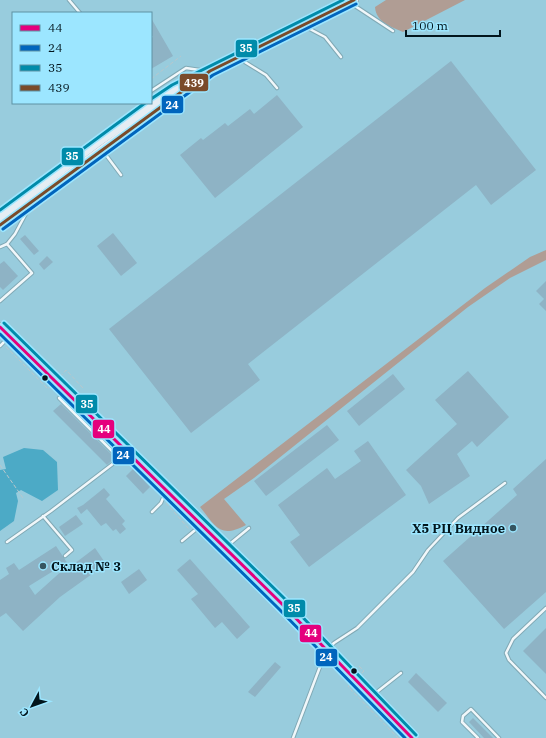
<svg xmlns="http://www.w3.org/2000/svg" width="546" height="738" font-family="'IBM Plex Serif',serif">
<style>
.forest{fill:#b09d94}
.water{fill:#4caac6}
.building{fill:#8eb3c5;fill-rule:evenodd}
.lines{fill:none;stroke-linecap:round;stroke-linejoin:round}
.lane-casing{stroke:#80a9b5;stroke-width:4.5}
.secondary-casing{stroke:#80a9b5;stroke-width:9}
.primary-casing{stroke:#8fa8b6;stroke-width:10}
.path{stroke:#b8c7cc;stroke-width:1;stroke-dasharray:4 2;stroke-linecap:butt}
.lane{stroke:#f0f7fa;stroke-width:2.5}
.secondary{stroke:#f0f7fa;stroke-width:7}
.primary{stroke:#e5edf3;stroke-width:8}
.bus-1-casing{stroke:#9ce6ff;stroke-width:6}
.bus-2-casing{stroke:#9ce6ff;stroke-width:6}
.bus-3-casing{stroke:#9ce6ff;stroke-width:6}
.bus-4-casing{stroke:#9ce6ff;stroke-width:6}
.bus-1{stroke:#e5007d;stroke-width:3}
.bus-2{stroke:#0065bd;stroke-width:3}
.bus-3{stroke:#008baa;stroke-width:3}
.bus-4{stroke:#7a4b2a;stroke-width:3}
.bus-dot{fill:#02151c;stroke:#9ce6ff;stroke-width:1.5}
.poi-dot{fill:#365560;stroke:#9ce6ff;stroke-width:1.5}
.labels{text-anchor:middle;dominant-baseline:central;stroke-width:3;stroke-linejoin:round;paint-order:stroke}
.poi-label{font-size:13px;font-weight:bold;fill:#02151c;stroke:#9ce6ff;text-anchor:end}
.line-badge{stroke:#9ce6ff;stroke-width:1.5}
.badge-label{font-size:11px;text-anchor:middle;font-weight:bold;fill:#fff}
</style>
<rect width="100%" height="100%" fill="#98ccdd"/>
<g class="forest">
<path d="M386 0H465L403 32C391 27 376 22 375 7Z"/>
<path d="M546 250V260L510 278 468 307 254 478 224 499 246 525C220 539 216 527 200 507L485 288 530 257Z"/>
</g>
<polygon class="water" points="24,448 43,450 57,462 58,490 42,501 21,490 16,493 18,501 14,521 0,531 0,470 6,469 3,457"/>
<g class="building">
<polygon points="151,18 173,56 151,69 151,38 153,37 151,34"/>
<polygon points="451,61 536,170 491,205 476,185 248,364 260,380 191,433 109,329"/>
<polygon points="277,95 303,127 215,198 180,155 201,138 203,140 225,123 228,126 250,109 254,114"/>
<polygon points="113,233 137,263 121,276 97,246"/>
<polygon points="25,235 39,251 34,255 20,239"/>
<polygon points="47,256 53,262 44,270 39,264"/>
<polygon points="4,261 18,276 3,290 0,287 0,264"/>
<polygon points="546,281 546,311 539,304 544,299 536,291"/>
<polygon points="468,371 509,417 477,447 472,441 457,454 470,476 429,504 421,486 406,470 457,424 435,400"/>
<polygon points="393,374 405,389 359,426 347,411"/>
<polygon points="61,404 115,458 108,464 107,465 53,411"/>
<polygon points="327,425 339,440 266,496 254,481"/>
<polygon points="368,441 406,495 309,567 290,542 300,535 278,505 327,468 335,479 361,461 354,451"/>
<polygon points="546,459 546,592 504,629 443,561 517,495 513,489"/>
<polygon points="133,469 150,487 143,494 126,476"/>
<polygon points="104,488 110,495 106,499 125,521 122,524 126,529 120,534 116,529 113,531 106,523 101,526 87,509 81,514 77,508 83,505"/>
<polygon points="76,515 83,524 65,536 59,527"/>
<path d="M56 546 70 567 95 548 106 564 60 597 23 631 6 613 0 617V580L9 574 6 568 14 563 19 570ZM63 565 65 568 35 595 29 586Z"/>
<polygon points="190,559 250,627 237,639 222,622 215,628 191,599 198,594 177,570"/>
<polygon points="139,569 147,580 129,594 121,582"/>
<polygon points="546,628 546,674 523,651"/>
<polygon points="275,662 281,667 255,697 248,692"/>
<polygon points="416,673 447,703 438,712 408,682"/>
<polygon points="473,718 493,738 484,738 469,722"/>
</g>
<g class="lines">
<g class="lane-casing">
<g id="lane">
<polyline points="69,0 80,13"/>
<polyline points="352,4 393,31"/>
<polyline points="306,27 325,37 341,57"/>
<polyline points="240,59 266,75 277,88"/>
<polyline points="151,91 186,68 206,71"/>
<polyline points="103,151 121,175"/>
<polyline points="0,247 7,244"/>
<polyline points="0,301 32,273 7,244 15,234 30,206"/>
<polyline points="0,346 9,337"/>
<polyline points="66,393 59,398 119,458"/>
<polyline points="152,512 161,503 166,491"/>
<polyline points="43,516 72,550 65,556"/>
<polyline points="182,541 200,526"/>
<polyline points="7,542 51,511 127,453"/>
<polyline points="226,547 249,528"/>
<polyline points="546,608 513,639 506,653 509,660 546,698"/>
<polyline points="373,695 401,673"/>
<polyline points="293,738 326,651 334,643 357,628 413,572 428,550 458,518 505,483"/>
<polyline points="478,738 462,722 463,716 471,709 499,738"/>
</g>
</g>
<g class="secondary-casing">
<polyline id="secondary" points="0,327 283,605 412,738"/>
</g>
<g class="primary-casing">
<g id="primary">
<polyline points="0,216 97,143 174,89 354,0"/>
<polyline points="0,225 154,111 193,84"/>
</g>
</g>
<g class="path">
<polyline points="151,79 181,56"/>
<polyline points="33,211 66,186"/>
<polyline points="6,347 48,389 50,386"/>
<polyline points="60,377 66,370 84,389"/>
<polyline points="0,465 23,498"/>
<polyline points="166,503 189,529"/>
<polyline points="359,666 364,671 360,675"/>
<polyline points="350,684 348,687 398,738"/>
</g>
<use href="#lane" class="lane"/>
<use href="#secondary" class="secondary"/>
<use href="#primary" class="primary"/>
<g class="bus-1-casing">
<polyline id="bus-1" points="0,327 283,605 412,738"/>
</g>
<g class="bus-2-casing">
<g id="bus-2">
<polyline points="3,229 213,75 356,4"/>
<polyline points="0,334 279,609 405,738"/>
</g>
</g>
<g class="bus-3-casing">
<g id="bus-3">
<polyline points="151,99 172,85 343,0"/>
<polyline points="0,210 145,103"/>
<polyline points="4,323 287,601 416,735"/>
</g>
</g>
<g class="bus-4-casing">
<polyline id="bus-4" points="0,225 210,71 354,0"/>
</g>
<use href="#bus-1" class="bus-1"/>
<use href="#bus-2" class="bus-2"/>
<use href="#bus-3" class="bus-3"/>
<use href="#bus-4" class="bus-4"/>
</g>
<g class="bus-dot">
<circle cx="45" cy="378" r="3.5"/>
<circle cx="354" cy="671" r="3.5"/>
</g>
<g class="poi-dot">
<circle cx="513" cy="528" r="4"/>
<circle cx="43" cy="566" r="4"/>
</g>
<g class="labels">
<g class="poi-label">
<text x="505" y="528">X5 РЦ Видное</text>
<text x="51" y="566" text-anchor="start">Склад № 3</text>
</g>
</g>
<g class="line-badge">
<rect x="235" y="39" width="23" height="19" rx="4" fill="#008baa"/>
<rect x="179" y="73" width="30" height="19" rx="4" fill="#7a4b2a"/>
<rect x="161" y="95" width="23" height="19" rx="4" fill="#0065bd"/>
<rect x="61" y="147" width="23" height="19" rx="4" fill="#008baa"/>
<rect x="75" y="394" width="23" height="20" rx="4" fill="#008baa"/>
<rect x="92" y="419" width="23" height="20" rx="4" fill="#e5007d"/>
<rect x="112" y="446" width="23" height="19" rx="4" fill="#0065bd"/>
<rect x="283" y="599" width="23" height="19" rx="4" fill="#008baa"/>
<rect x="299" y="624" width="23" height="19" rx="4" fill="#e5007d"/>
<rect x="315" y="648" width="23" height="19" rx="4" fill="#0065bd"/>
</g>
<g class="badge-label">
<text x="246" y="52">35</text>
<text x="194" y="87">439</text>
<text x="172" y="109">24</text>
<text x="72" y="160">35</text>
<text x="87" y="408">35</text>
<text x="104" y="433">44</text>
<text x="123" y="459">24</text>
<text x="294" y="612">35</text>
<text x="311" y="637">44</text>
<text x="326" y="661">24</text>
</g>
<rect x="12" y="12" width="140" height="92" fill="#9ce6ff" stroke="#5e92a4"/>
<rect x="20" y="25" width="20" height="6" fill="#e5007d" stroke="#5e92a4"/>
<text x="48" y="32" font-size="12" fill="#02151c">44</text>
<rect x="20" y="45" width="20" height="6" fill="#0065bd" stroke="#5e92a4"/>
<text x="48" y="52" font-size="12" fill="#02151c">24</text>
<rect x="20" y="65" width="20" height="6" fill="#008baa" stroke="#5e92a4"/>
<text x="48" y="72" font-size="12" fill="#02151c">35</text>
<rect x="20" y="85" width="20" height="6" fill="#7a4b2a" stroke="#5e92a4"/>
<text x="48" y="92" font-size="12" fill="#02151c">439</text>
<g transform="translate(32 706) rotate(229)" stroke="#9ce6ff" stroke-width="3" paint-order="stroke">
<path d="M0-3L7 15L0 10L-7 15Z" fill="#02151c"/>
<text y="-6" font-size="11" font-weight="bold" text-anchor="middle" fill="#02151c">С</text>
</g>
<path d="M406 30v6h94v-6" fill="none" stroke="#02151c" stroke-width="2"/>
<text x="412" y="30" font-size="12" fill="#02151c" stroke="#9ce6ff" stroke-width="3" paint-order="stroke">100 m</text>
</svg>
